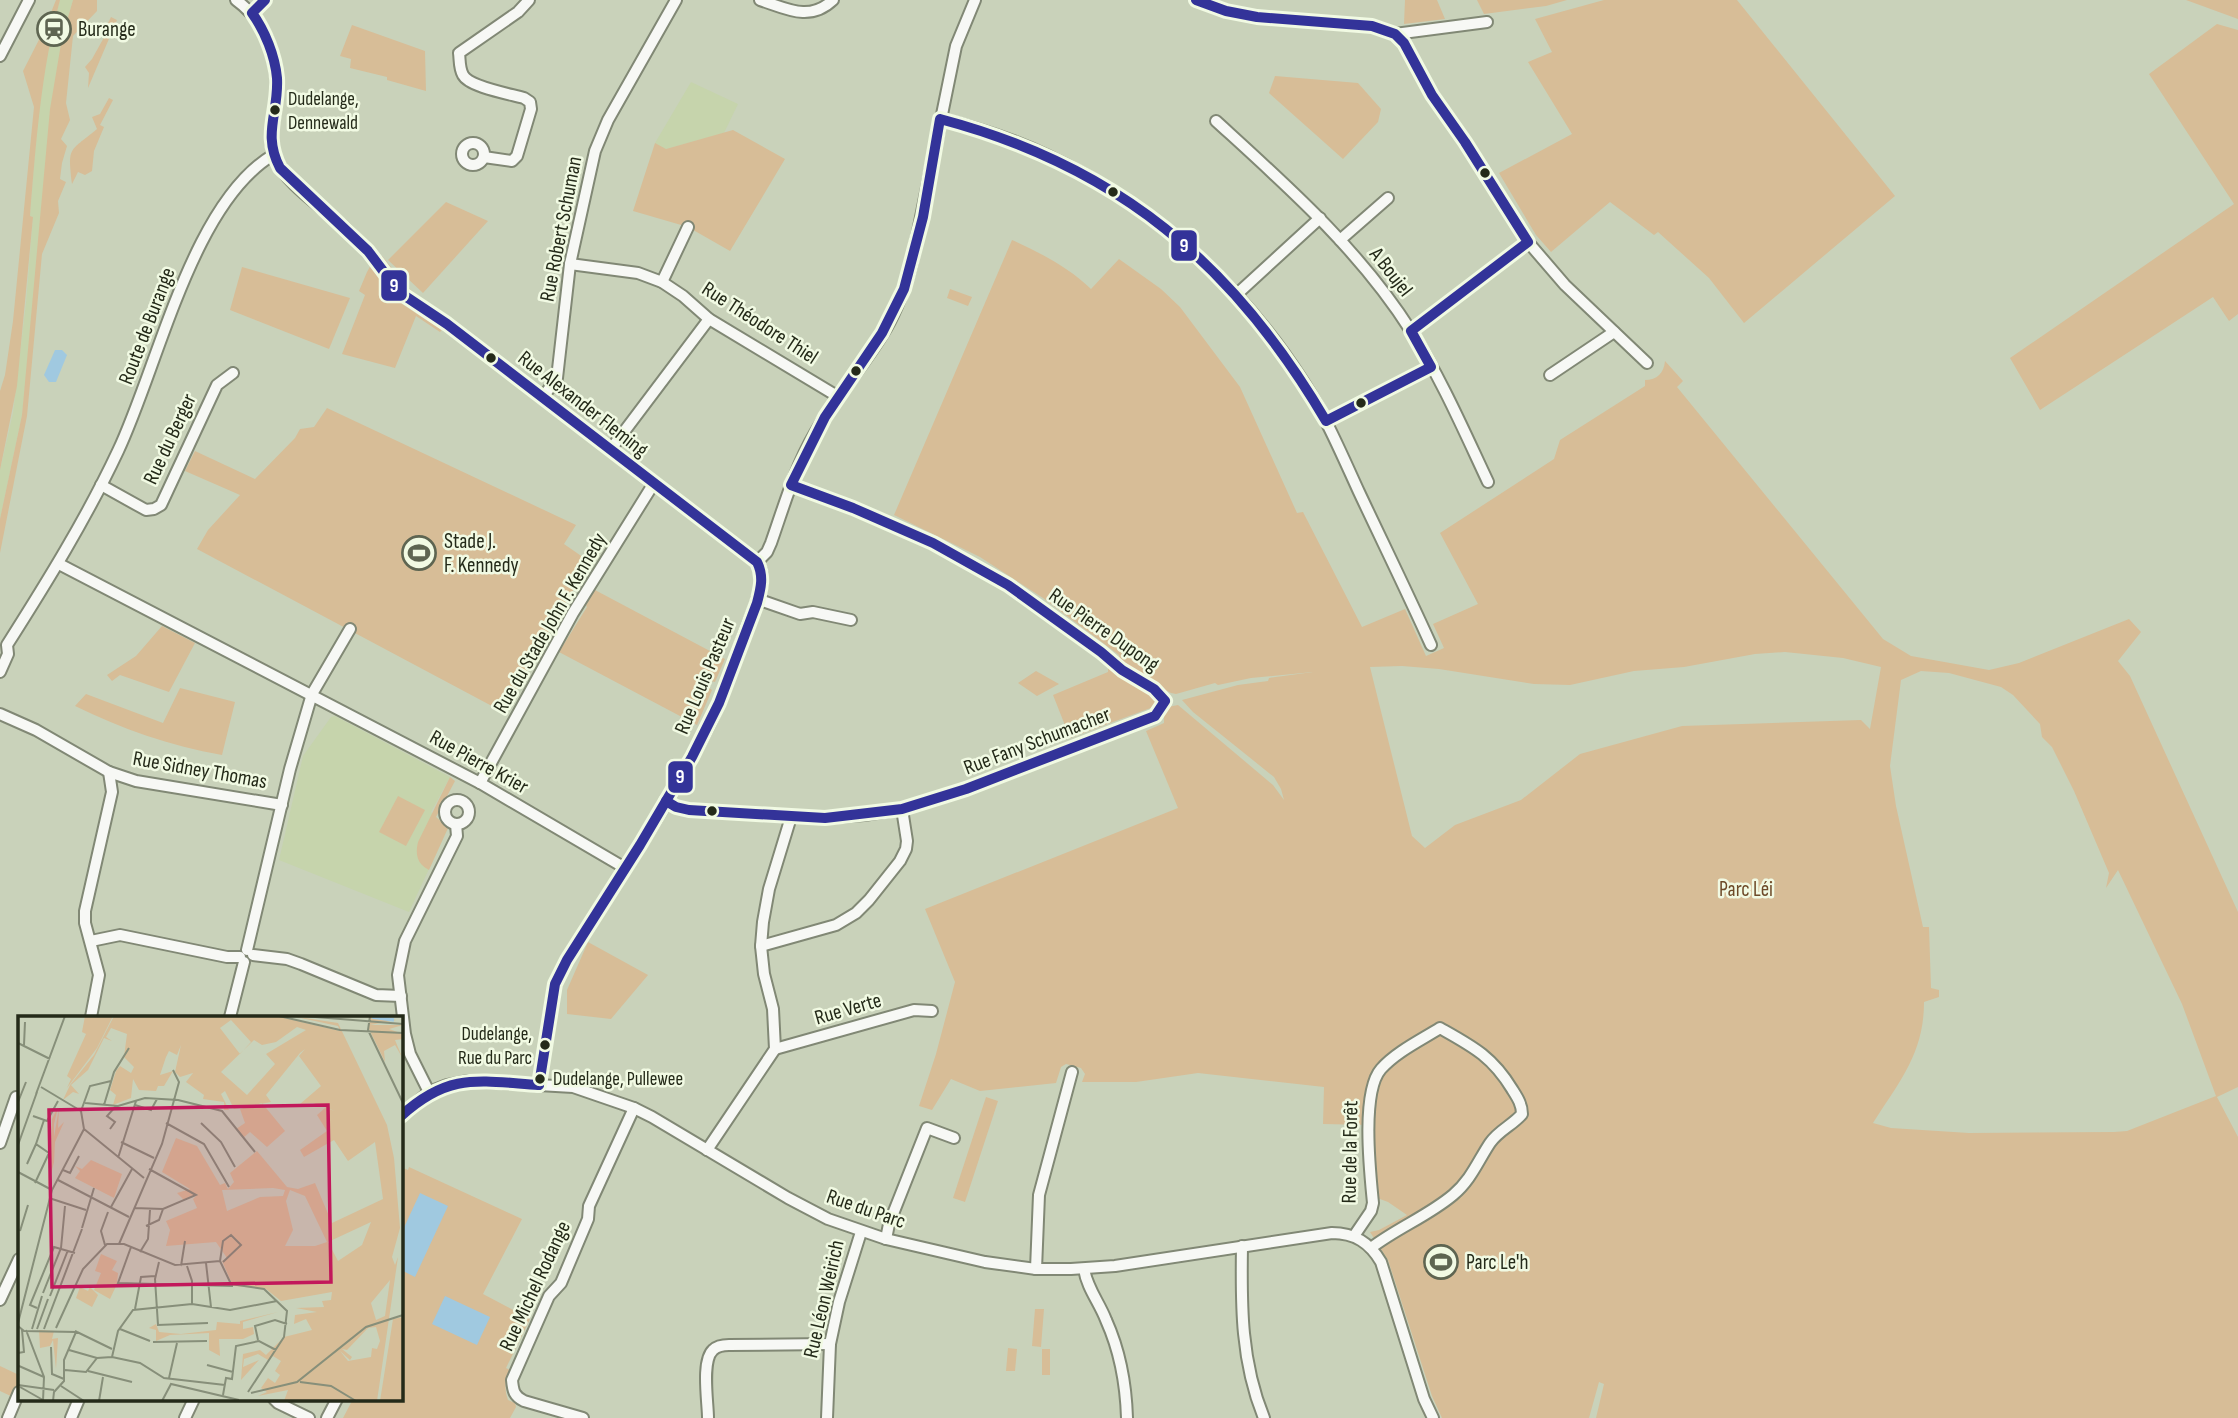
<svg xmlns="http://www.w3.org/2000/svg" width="2238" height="1418" font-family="'Sofia Sans Condensed',sans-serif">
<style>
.built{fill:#c6d4ac}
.green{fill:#d7bd97;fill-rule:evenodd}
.water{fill:#a0c9e0}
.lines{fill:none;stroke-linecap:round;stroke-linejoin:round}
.minor-casing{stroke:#818875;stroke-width:14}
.minor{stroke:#f7f8f5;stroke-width:10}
.bus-1-casing{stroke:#f1fae3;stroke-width:16}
.bus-1{stroke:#339;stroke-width:10}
.bus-dot{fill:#242a19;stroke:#f1fae3;stroke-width:2.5}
.labels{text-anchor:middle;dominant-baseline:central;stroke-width:5;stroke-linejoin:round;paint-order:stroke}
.bus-label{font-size:19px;fill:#242a19;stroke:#f1fae3;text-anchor:start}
.poi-label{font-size:21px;fill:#242a19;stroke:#f1fae3;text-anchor:start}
.street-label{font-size:21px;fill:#242a19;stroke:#f1fae3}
.park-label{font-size:21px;fill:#6d4a28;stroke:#f1fae3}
.inset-river{fill:none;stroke:#a0c9e0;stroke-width:3.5}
.inset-road{fill:none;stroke:#878f7a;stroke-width:2}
.view{fill:#c2185b;fill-opacity:0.15;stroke:#c2185b;stroke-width:3.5}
.inset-edge{fill:none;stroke:#242a19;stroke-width:3.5}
.line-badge{stroke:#f1fae3;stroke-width:2.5}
.badge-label{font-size:19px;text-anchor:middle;font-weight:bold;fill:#fff}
</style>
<rect width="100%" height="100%" fill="#c9d2ba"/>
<g class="built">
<polygon points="60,0 73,0 62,38 22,415 0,519 0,470 13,413 26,303 33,217 30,216 38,109 49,41"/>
<polygon points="691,82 738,104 724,133 666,149 661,148 655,143"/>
<polygon points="335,716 450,777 431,812 448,828 409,912 279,860 303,756 331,717"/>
</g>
<g class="green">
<path d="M56 0H60C41 71 36 143 30 216L33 217 17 386 0 470V391L5 375 13 321 34 107 23 71 44 30Z"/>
<polygon points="73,0 97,0 97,11 73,36 66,103 70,120 61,139 67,146 62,163 60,179 66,182 58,201 59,213 42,254 27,416 0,553 0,519 22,415 50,109 62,38"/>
<polygon points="1405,0 1437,0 1445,19 1404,24"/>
<polygon points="1477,0 1567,0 1546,6 1484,14"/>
<polygon points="1604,0 1737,0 1895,196 1744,323 1709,278 1658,232 1654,235 1610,202 1551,252 1536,235 1499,173 1572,134 1528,62 1552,52 1535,19"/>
<polygon points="2186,0 2238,0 2238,19"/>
<polygon points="111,17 117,20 88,88 89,73 85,67 92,59 107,32 104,31"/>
<polygon points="2217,24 2238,30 2238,314 2229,321 2213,297 2040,410 2010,358 2234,204 2149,74"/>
<polygon points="352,25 425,51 426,91 387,80 387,77 350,68 351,59 340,56"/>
<polygon points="1275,76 1358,83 1381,109 1378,122 1343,159 1269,93"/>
<path d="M109 98 113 100 100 125 104 127 94 151 92 171 85 175 78 172 72 184C68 146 68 153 97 129L92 117 100 114Z"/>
<polygon points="733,130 785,159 730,251 688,227 633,211 655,143 666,149"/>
<polygon points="446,202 488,221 423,293 388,260"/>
<path d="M1012 240C1041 253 1068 267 1091 289L1119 259 1161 289 1180 307 1240 387 1297 513 1303 512 1362 627 1405 609 1426 656 1444 648 1433 624 1478 604 1440 533 1554 459 1560 440 1645 386V380C1657 380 1664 373 1665 361L1683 381 1677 387 1883 639 1911 656 1989 670 2019 663 2129 619 2141 632 2118 661 2130 676 2238 912V1087L2217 1097 2238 1137V1418H1596L1604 1384 1599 1382 1589 1418H1442L1432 1396 1388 1260 1370 1232 1379 1230 1407 1215 1388 1202 1372 1196 1369 1125 1323 1124 1324 1087 1198 1073 1136 1082H1082L1085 1074 1081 1068 1066 1064 1061 1067 1056 1083 980 1091 951 1079 932 1110 919 1106 936 1054 955 982 925 909 1178 808 1146 731 1164 723V714L1168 707 1178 705 1273 785 1284 800 1281 789 1274 777 1193 712 1182 700 1238 685 1268 681 1269 678 1313 672 1251 678 1218 685 1215 683 1176 694 1171 693 1121 667 1119 655 1043 598 980 557 894 515ZM1785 652 1843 658 1881 667 1870 729 1861 720 1682 726 1580 754 1521 800 1455 825 1425 848 1412 836 1370 667 1402 666 1439 669 1534 684 1570 685 1634 671 1684 667 1755 654ZM1921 671 1949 673 2001 687 2013 695 2040 724 2042 737 2052 747 2074 791 2109 873 2106 888 2118 870 2182 1004 2216 1096 2127 1131 2114 1132 1969 1133 1891 1128 1873 1123C1899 1082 1924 1054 1924 1002L1939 997V990L1931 988 1929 927H1923L1896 806 1890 766 1901 680Z"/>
<polygon points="376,256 382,256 407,287 420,297 417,303 447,324 440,332 416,316 395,368 342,354 365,295 359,291 367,272"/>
<polygon points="242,267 350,298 329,349 230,310"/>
<polygon points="950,289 972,297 968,306 947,298"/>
<polygon points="327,408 576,525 564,544 590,562 542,642 505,713 197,549 208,530 240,495 185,471 195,451 255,479 295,438 300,429 314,427"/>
<polygon points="595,590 725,659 715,682 711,681 709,688 712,690 697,725 559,652 587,607 586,605"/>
<polygon points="162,626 195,643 169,692 120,675 112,681 107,675 136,656"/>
<path d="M1108 668C1124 675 1158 687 1156 706L1070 738 1053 695 1108 672Z"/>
<polygon points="1036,671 1059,684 1037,696 1018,683"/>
<path d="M180 688 235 702 222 755C170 746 122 729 75 706L86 694 163 723Z"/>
<path d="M450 777 455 781 436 817 448 828 429 870C417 864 415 854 418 842Z"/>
<polygon points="398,796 425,810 406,846 379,832"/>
<polygon points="588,942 648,975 611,1019 567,1014 567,990"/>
<polygon points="986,1097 998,1101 965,1202 953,1198"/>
<path d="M401 1167 408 1170 409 1167 522 1219 483 1294 530 1319 506 1368 510 1370C505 1381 504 1388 508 1400L515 1403 516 1407 510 1418H343L353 1399H401Z"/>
<polygon points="1035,1309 1044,1309 1041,1347 1032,1346"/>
<polygon points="1008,1348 1017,1349 1015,1371 1006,1371"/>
<rect x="1042" y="1349" width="8" height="26"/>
<polygon points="0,1366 19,1375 19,1388 15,1398 0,1391"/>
</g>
<g class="water">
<polygon points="55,350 62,350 67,355 56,382 49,382 44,375"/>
<polygon points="420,1193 448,1206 415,1277 401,1270 401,1234"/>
<polygon points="445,1296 490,1317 477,1345 432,1324"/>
</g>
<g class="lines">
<g class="minor-casing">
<g id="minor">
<path d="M236 0C272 26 280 68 275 110 273 127 268 141 275 157 286 184 317 203 338 222 348 230 356 239 365 248 378 261 386 278 398 291 411 303 432 313 447 324L757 562C770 581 754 608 747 627 735 660 724 696 708 727 667 808 615 884 567 960L555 984 539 1085"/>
<path d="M760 0C787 9 810 22 833 0"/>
<polyline points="1196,0 1226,11 1257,17 1372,26 1395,34 1404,43 1432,95 1465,142 1528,242 1565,285 1647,363"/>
<polyline points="252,13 265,0"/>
<polyline points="1395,34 1487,22"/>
<polyline points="0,56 29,0"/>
<path d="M940 119C1087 151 1224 256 1304 383 1326 417 1342 455 1359 492 1383 543 1408 594 1431 645"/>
<path d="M1216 121C1286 185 1359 249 1411 331 1441 378 1464 431 1488 482"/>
<circle cx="473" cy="154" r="11"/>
<path d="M484 157 512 161 517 156 531 109 530 102 524 98C510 94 469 87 463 75 459 68 460 60 459 53L518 12 529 0"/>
<polyline points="1340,240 1388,198"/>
<polyline points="570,264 638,273 662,282 683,296 709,319 837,396"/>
<polyline points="662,282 688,227"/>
<polyline points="1236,295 1320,218"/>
<polyline points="1411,331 1528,242"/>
<polyline points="1550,375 1614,332"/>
<polyline points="543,397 557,378 570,264 595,151 608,120 676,0"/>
<polyline points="1326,421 1431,367"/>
<polyline points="611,449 709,319"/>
<polyline points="101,485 146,510 154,509 161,505 217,385 233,373"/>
<path d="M757 562 767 552 771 543C784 506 795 467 815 433 835 398 861 369 882 335 896 314 904 290 911 266L956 46 975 0"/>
<polyline points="59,564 480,783 625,868"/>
<polyline points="757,599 800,614 813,612 851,620"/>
<path d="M0 672 8 654 7 645C47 582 86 519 118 451 158 367 192 203 273 155"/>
<polyline points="0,714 36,730 109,772 136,781 282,805"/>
<polyline points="480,783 573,613 654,483"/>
<circle cx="457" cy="812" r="12"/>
<polyline points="666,801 676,807 689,810 825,818 864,815 902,809 966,789 1155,716 1165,701 1154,689 1122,670 1101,652 1008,585 933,543 853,508 791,485"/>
<polyline points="91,941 120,935 227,957 240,957"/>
<polyline points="761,946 836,925 856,913 869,900 900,861 906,849 907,841 902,809"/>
<polyline points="247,950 290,769 312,694 350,629"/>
<polyline points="253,955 287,959 301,964 376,995 401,996"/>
<polyline points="91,1017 99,975 85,923 85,911 112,792 109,772"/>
<polyline points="230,1017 244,962"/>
<polyline points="775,1049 914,1010 932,1011"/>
<polyline points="429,1092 410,1054 405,1034 398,975 405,941 457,836 456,824"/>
<path d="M401 1116 429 1092 447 1085 467 1081 573 1087 634 1108 652 1117 788 1198 828 1219 886 1239 985 1262 1036 1269H1071L1115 1266 1332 1233C1355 1233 1370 1243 1381 1262L1424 1399 1433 1418"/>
<polyline points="0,1143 16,1097 19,1098"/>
<polyline points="707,1150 775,1049 773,1009 764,974 761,946 763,922 769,889 791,817"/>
<path d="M1354 1236 1371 1211 1373 1203C1370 1172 1361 1092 1381 1069 1396 1052 1421 1040 1440 1028 1472 1046 1492 1056 1512 1089 1517 1097 1522 1104 1522 1114 1513 1125 1499 1130 1490 1143 1478 1161 1471 1180 1453 1195 1428 1216 1397 1228 1371 1248"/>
<polyline points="886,1239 889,1224 927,1128 954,1138"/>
<path d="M1242 1246C1241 1306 1241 1362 1264 1418"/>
<polyline points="1036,1269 1039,1195 1072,1072"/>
<path d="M1084 1269C1087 1288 1099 1302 1106 1320 1120 1351 1126 1384 1127 1418"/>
<polyline points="0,1300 19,1259"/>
<polyline points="274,1399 278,1403 309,1418"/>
<polyline points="8,1418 19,1392"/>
<polyline points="71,1418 79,1399"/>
<polyline points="185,1418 194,1399"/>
<polyline points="327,1418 337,1399"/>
<path d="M583 1418 524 1401C514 1396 513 1391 512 1380L549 1296 561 1283 588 1219 589 1206 634 1108"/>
<path d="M708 1418C708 1402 701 1361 713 1350 717 1346 724 1345 729 1345L830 1344"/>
<polyline points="827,1418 830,1344 839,1302 861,1232"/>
</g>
</g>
<use href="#minor" class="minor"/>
<g class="bus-1-casing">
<g id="bus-1">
<path d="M265 0 252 13C265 31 275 56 277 78 279 113 262 134 280 168L368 251 399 292 447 324 757 562C764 576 761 588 757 603L719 703 692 757 640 845 567 960 555 984 539 1085"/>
<path d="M666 801 676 807 689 810 825 818 902 809 966 789 1155 716 1165 701 1154 689 1122 670 1101 652 1008 585 933 543 853 508 791 485 825 417 882 333 904 289 923 217 940 119C1118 166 1234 264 1326 421L1431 367 1411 331 1528 242 1465 142 1432 95 1404 43 1395 34 1372 26 1257 17 1226 11 1196 0"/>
<path d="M401 1116C449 1072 479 1081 539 1085"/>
</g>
</g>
<use href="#bus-1" class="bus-1"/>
</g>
<defs>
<g id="station-ring" transform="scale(1.75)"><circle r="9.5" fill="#f1fae3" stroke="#5e6551" stroke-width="1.5"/><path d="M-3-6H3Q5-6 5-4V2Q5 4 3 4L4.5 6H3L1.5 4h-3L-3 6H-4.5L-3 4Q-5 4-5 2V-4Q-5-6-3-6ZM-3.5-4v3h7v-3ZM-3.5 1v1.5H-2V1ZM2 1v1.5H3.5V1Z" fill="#5e6551"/></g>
<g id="stadium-ring" transform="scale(1.75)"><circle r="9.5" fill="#f1fae3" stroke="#5e6551" stroke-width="1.5"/><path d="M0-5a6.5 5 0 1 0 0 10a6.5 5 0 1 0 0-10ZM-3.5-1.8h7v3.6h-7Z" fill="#5e6551"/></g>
</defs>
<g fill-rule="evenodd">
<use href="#station-ring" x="54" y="29"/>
<use href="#stadium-ring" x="419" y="553"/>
<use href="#stadium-ring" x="1441" y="1262"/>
</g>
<g class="bus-dot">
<circle cx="275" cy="110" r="6"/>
<circle cx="1485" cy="173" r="6"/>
<circle cx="1113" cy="192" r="6"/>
<circle cx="491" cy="358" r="6"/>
<circle cx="856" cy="371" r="6"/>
<circle cx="1361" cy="403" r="6"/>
<circle cx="712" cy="811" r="6"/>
<circle cx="545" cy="1045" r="6"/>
<circle cx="540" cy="1079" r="6"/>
</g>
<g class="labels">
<g class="bus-label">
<text x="288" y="99">Dudelange,<tspan x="288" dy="24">Dennewald</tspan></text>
<text x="532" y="1034" text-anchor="end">Dudelange,<tspan x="532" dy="24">Rue du Parc</tspan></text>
<text x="553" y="1079">Dudelange, Pullewee</text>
</g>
<g class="poi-label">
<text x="78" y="29">Burange</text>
<text x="444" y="541">Stade J.<tspan x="444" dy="24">F. Kennedy</tspan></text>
<text x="1466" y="1262">Parc Le'h</text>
</g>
<g class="street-label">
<text transform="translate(561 229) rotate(-79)">Rue Robert Schuman</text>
<text transform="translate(1391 272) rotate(52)">A Boujel</text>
<text transform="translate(760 323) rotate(33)">Rue Théodore Thiel</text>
<text transform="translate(147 326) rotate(-69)">Route de Burange</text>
<text transform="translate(583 404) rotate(38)">Rue Alexander Fleming</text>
<text transform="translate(170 439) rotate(-65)">Rue du Berger</text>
<text transform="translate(550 623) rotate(-60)">Rue du Stade John F. Kennedy</text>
<text transform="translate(1104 630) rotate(35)">Rue Pierre Dupong</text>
<text transform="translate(705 676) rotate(-67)">Rue Louis Pasteur</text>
<text transform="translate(1037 741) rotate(-21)">Rue Fany Schumacher</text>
<text transform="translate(479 762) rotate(29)">Rue Pierre Krier</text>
<text transform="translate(200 770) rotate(10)">Rue Sidney Thomas</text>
<text transform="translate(848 1009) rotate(-16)">Rue Verte</text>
<text transform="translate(1350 1152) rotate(-89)">Rue de la Forêt</text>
<text transform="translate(866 1209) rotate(19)">Rue du Parc</text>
<text transform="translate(535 1286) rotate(-65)">Rue Michel Rodange</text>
<text transform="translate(824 1299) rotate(-77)">Rue Léon Weirich</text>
</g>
<g class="park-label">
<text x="1746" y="889">Parc Léi</text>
</g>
</g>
<g transform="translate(18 1016)">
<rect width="385" height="385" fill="#c9d2ba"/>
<path d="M67 0H95L79 32 49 72 53 63 49 60 68 18 64 16ZM96 0H258L322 15 320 10 274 0 320 7 369 109 376 142 382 212 374 241 377 249 380 241 359 385H266L270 374 240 380 249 376 243 372 250 362 257 367 262 359 257 355 263 345 255 340 250 344 240 338 226 343 225 351 241 344 223 364 225 338 242 334 248 339 266 321 294 314 288 303 276 308 277 299 299 296 278 292 306 291 304 285 313 284 314 276 263 285 248 273 215 270 204 245 209 242 198 226 148 230 152 214 148 205 179 192 175 183 180 178 166 184 159 177 172 173 144 156 158 122 179 130 202 169 207 167 210 173 216 166 212 157 239 135 269 171 280 173 297 167 314 207 365 183 357 126 330 145 316 124 286 141 282 134 309 115 299 99 307 92 317 95 295 87 282 88 303 70 281 40 287 33 282 37 248 79 253 86 216 93 207 75 203 78 211 94H206V86L185 83 186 79 168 66 175 57 162 61 157 56 163 29 159 39 151 35 148 41 142 59 155 55 146 70H140L138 75 121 74 115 63 113 82 95 89 98 79 92 74 98 55 102 50 113 57 116 51 106 41 109 18 93 12 88 21 94 25 86 22 70 54 53 69 61 78 55 76 45 84 52 69 76 39ZM213 4 233 26 222 38 202 12ZM279 11 288 14 248 38 257 48 229 79 203 56 236 24 244 29 258 26ZM255 172 267 174 265 180 242 181 209 195 204 174ZM272 174 287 180 309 226 297 230H267L275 214 268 185ZM353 206 344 229 320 245 310 226ZM372 264 367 300 358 304 353 287ZM358 311 362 325 359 333 354 332 353 341 330 345 322 335 332 344 334 341 324 333 329 334 350 312ZM353 0 378 4 352 9H385L371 13 385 18V23L377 24 384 41 377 29 366 35 367 46 350 11ZM244 87 267 115 249 131 232 116 225 122 218 113 227 107 222 93ZM40 91 36 108V121L41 92 40 112 46 106 37 126 36 146 30 171 34 103ZM73 144 104 158 96 182 57 162 62 155 57 150 64 153ZM83 238 99 245 94 254 100 257 99 268 92 283 76 274 83 257 77 255ZM62 271 70 275 72 271 80 279 74 291 58 282ZM260 296 225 306V313L235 311 236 318 225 323H201L202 340 191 334V317L152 319 138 325V314L131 312 138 308 141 316 163 318 198 314 199 306 222 308V305ZM385 301V385H362L375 303ZM21 314 36 315 34 323 40 322 38 353 35 324 32 330 22 332Z" fill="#d7bd97" fill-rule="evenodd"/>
<path class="inset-river" d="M354 1 376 4"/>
<path class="inset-road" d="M261 0 322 14 385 17M285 0 385 8M352 0 350 14 385 87M0 27 32 43M6 29 7 6M18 78 47 0M0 86 8 66M67 87 100 90 127 82 160 84 204 95 237 136M86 89 96 56 111 32M117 89 133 94 139 83M63 95 72 70 93 65M15 100 29 105 40 85M148 107 186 128 211 171M183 107 203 126 217 151M66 113 126 162M92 113 97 106 89 100 98 90M103 126 136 142M0 129 19 76M100 142 118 85M9 148 18 128M45 154 52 157 61 140M0 156 34 174M40 164 111 201M17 167 31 137 18 128 26 104M31 182 68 194M93 191 114 153M116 192 145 193 178 179 131 153M128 210 141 204 145 193M64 212 76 172M2 215 10 189M101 228 144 128 161 66 155 54M87 229 83 215 90 196M113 231 100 267 215 270M122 236 130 223 132 194M141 246 137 263 140 309 190 307M205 246 223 229 213 219 205 225 202 245 213 268 246 273 269 295 266 321 230 376M188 247 193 291M163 250 167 225M169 250 174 265V288M25 277 43 232 47 190M32 280 50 234M19 292 12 289 36 231 57 237M117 293 123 261 137 260M0 307 34 174 66 113 63 95 23 71M0 310 6 315 58 316 46 344V365L36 376 35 385M38 312 65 253 89 228H106L157 249 202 245M14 313 24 280M19 313 30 283M26 313 64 213M102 313 132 325M8 314 26 361 25 385M57 315 94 333M240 324 237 310 257 304 269 308M135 326 189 325M33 331 34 358 46 363M51 334 79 342M0 337 6 336 4 314M94 341 100 315 115 294 174 288 212 294 259 285M189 349 215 356M1 350 26 361M47 354 68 356 79 342 94 341 122 347 146 362 207 369M70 355 114 366M151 362 159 327M282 366 313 370 338 385M0 369 36 374M43 370 66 385M2 371 25 384M233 377 279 366 348 311 385 299M205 379 208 362 214 363 218 330 241 325 258 334M81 385 85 361M144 385 153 368 221 384"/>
<path class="view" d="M310 89 313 266 34 271 31 94Z"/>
<rect width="385" height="385" class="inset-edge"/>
</g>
<g class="line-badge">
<rect x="1170" y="229" width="28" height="33" rx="7" fill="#339"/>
<rect x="380" y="269" width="28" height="33" rx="7" fill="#339"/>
<rect x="667" y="760" width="27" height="34" rx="7" fill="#339"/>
</g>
<g class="badge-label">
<text x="1184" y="252">9</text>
<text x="394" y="292">9</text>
<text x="680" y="783">9</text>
</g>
</svg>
